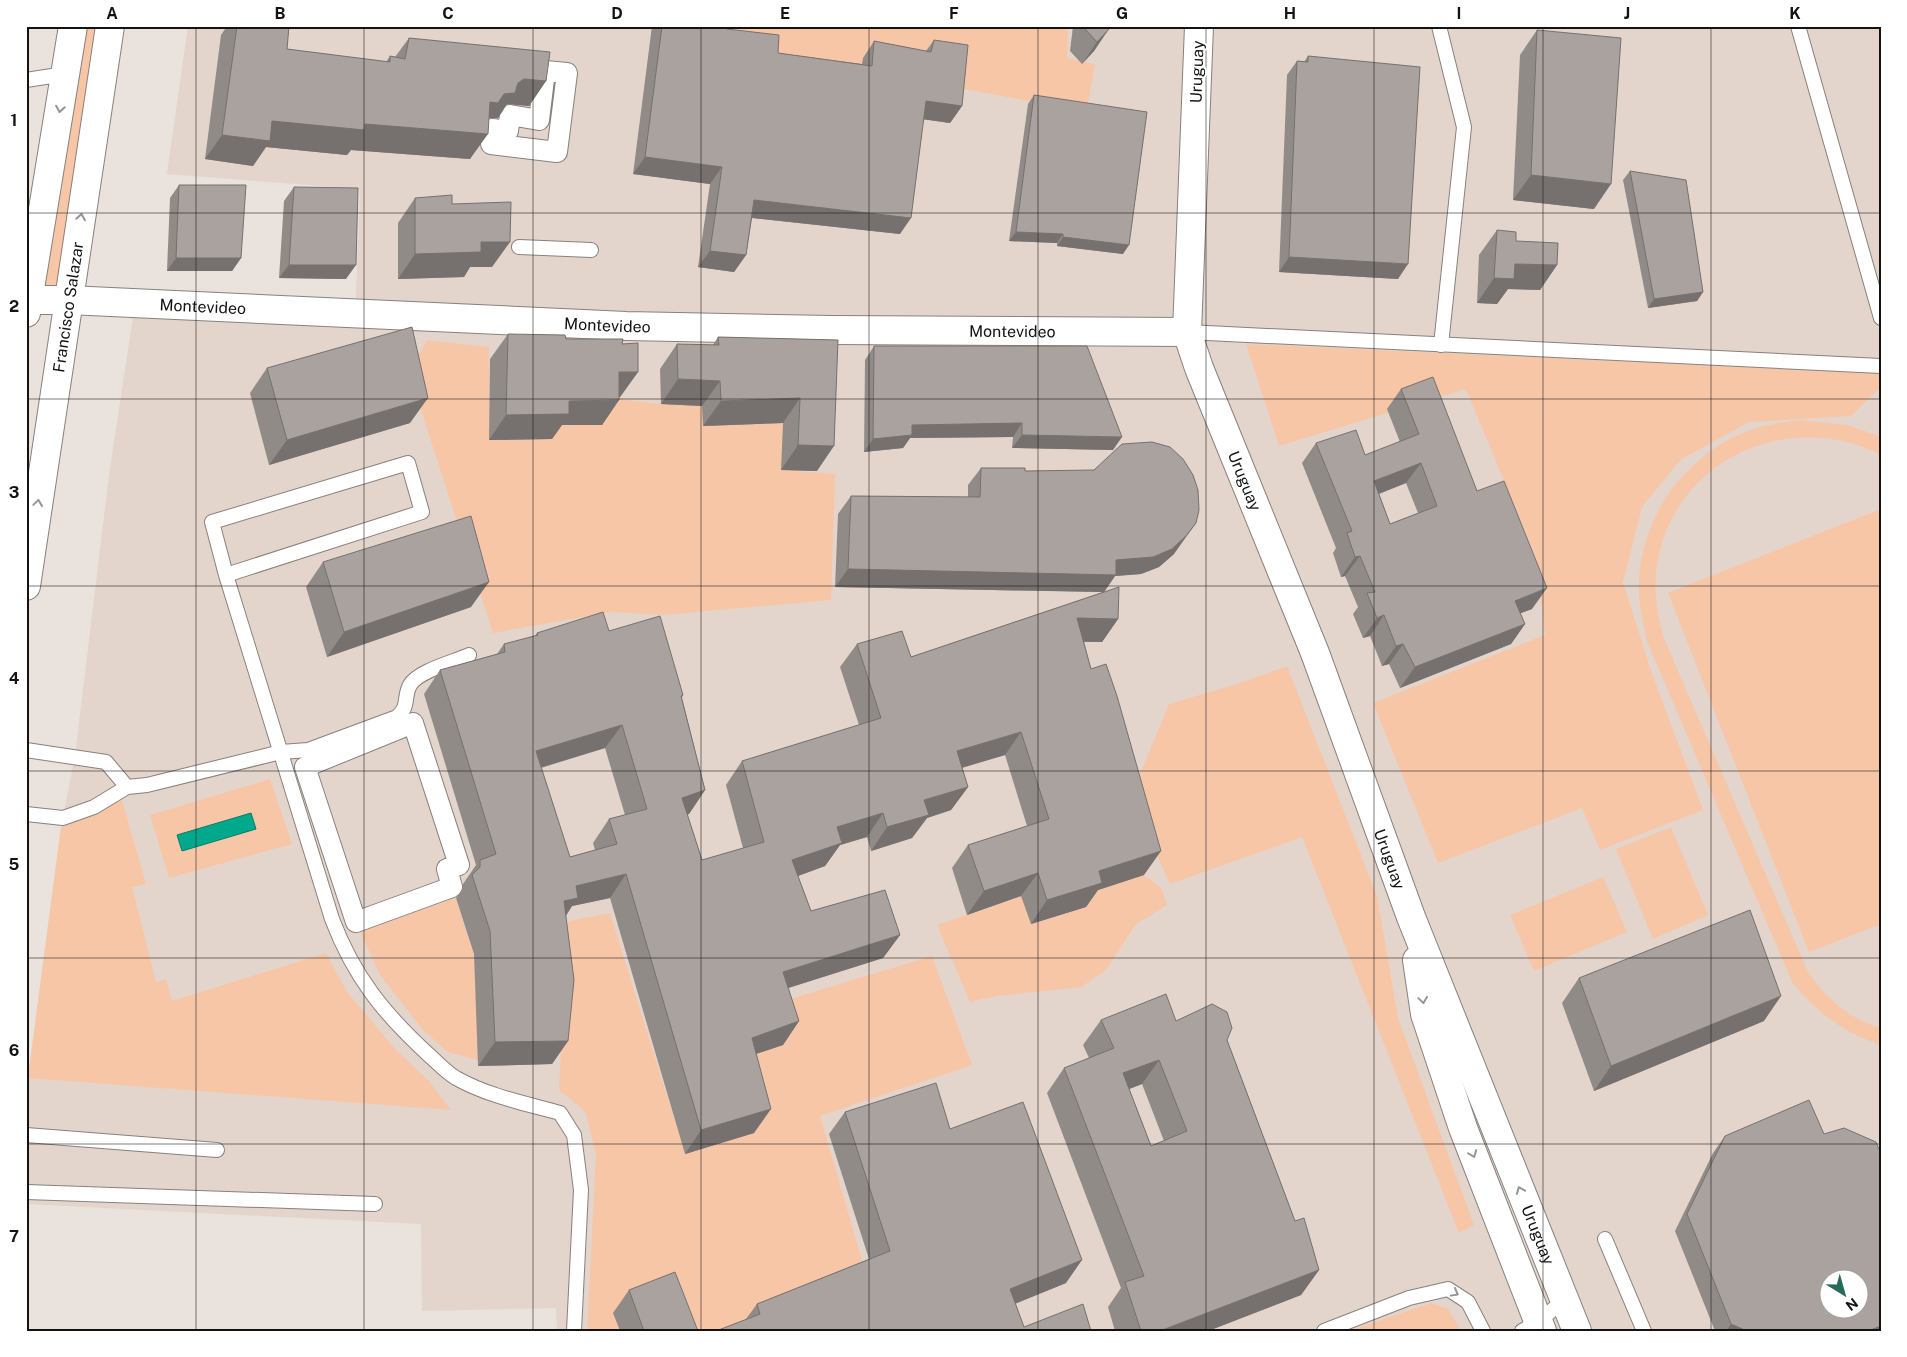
<svg xmlns="http://www.w3.org/2000/svg" width="1907" height="1357" font-family="'Public Sans',sans-serif">
<style>
.built{fill:#e3d5cc;fill-rule:evenodd}
.green{fill:#f7c6a7}
.water{fill:#00a98c;stroke:#067c67}
.lines{fill:none;stroke-linecap:round;stroke-linejoin:round}
.service-casing{stroke:#88817d;stroke-width:16}
.pedestrian-casing{stroke:#88817d;stroke-width:22}
.tertiary-casing{stroke:#88817d;stroke-width:30}
.secondary-casing{stroke:#88817d;stroke-width:30}
.primary-casing{stroke:#88817d;stroke-width:30}
.service{stroke:#fff;stroke-width:14}
.pedestrian{stroke:#fff;stroke-width:20}
.tertiary{stroke:#fff;stroke-width:28}
.secondary{stroke:#fff;stroke-width:28}
.primary{stroke:#fff;stroke-width:28}
.wall{fill:#918b88;fill-rule:evenodd}
.shaded-wall{fill:#76716f}
.building{fill:#a9a29e;stroke:#76716f;fill-rule:evenodd}
.oneway{stroke:#969594}
.grid{fill:none;stroke:#151312;stroke-width:1;stroke-opacity:0.55}
.labels{text-anchor:middle;dominant-baseline:central;stroke-width:4;stroke-linejoin:round;paint-order:stroke}
.street-label{font-size:16px;fill:#151312;stroke:#fff}
.neatline{fill:none;stroke:#151312;stroke-width:2}
.grid-label{font-size:16px;text-anchor:middle;font-weight:bold;fill:#151312}
</style>
<rect width="100%" height="100%" fill="#e9e2dd"/>
<path class="built" d="M188 26H1881V1331H557L556 1308 422 1311 421 1224 26 1204V1091L61 827 75 756 109 475 133 317 355 322 360 189 167 174ZM1830 1280H1860V1310H1830Z"/>
<g class="green">
<polygon points="87,26 97,26 57,286 44,286"/>
<polygon points="717,26 1068,26 1067,58 1095,64 1088,104 1024,100 954,87 860,82 766,70"/>
<path d="M427 340 489 347V440L552 439 551 406 602 396 620 397 626 400 661 404 703 406 783 423 781 470 835 474 831 600 662 615 612 612 493 633 411 379C414 355 418 359 427 340Z"/>
<polygon points="1246,344 1881,373 1881,387 1851,416 1749,422 1680,460 1642,507 1623,582 1650,668 1703,810 1600,850 1582,808 1438,863 1373,703 1545,635 1536,558 1466,389 1279,446"/>
<path d="M1800 420 1847 425 1879 436 1881 455C1786 406 1667 463 1656 573 1654 595 1658 615 1663 636L1807 970C1824 997 1849 1019 1881 1028V1045C1844 1033 1816 1012 1792 982L1647 641C1644 625 1639 609 1639 592 1637 529 1674 468 1730 439 1752 427 1775 423 1800 420Z"/>
<polygon points="1881,509 1881,924 1809,952 1668,593"/>
<polygon points="1287,666 1377,896 1398,1018 1474,1225 1459,1233 1302,837 1170,884 1131,796 1169,704 1240,683"/>
<polygon points="270,779 292,844 169,878 150,815"/>
<polygon points="122,800 146,884 132,887 156,982 166,979 172,1001 326,953 347,992 396,1050 428,1080 451,1110 28,1078 61,827"/>
<polygon points="1671,827 1708,915 1653,939 1616,849"/>
<polygon points="1076,874 1108,886 1144,875 1161,888 1167,905 1136,924 1106,970 1081,987 997,996 970,1002 937,925 1021,896"/>
<polygon points="1603,877 1627,932 1534,971 1510,915"/>
<polygon points="452,887 474,954 478,1060 448,1052 424,1031 380,975 356,922"/>
<polygon points="610,913 685,1154 735,1061 783,1045 770,1005 932,956 972,1065 820,1116 867,1277 730,1331 673,1331 613,1313 620,1331 587,1331 596,1155 585,1111 560,1091 559,1088 562,1028 548,925"/>
<polygon points="1431,1303 1448,1309 1461,1331 1358,1331 1357,1328"/>
</g>
<polygon class="water" points="251,813 256,829 182,851 177,835"/>
<g class="lines">
<g class="service-casing">
<g id="service">
<polyline points="1439,26 1464,127 1441,345"/>
<polyline points="1798,26 1881,318"/>
<polyline points="26,80 65,74"/>
<polyline points="519,247 591,250"/>
<polyline points="1187,332 1881,366"/>
<path d="M226 575 422 512 408 463 212 522 226 575 332 919C354 977 384 1014 430 1056 438 1063 446 1072 456 1078 488 1096 524 1103 560 1113L574 1135 581 1190 574 1331"/>
<polyline points="26,750 106,762 127,787"/>
<path d="M26 814 63 818 94 807 127 787 147 785 281 752 308 750 397 717C410 706 403 698 410 685 418 671 454 662 469 655"/>
<polyline points="26,1135 217,1150"/>
<polyline points="26,1192 375,1204"/>
<polyline points="1605,1239 1644,1331"/>
<polyline points="1324,1331 1409,1298 1448,1289 1468,1302 1483,1331"/>
<polyline points="1522,1331 1538,1322 1564,1300"/>
</g>
</g>
<g class="pedestrian-casing">
<g id="pedestrian">
<polygon points="545,71 567,73 557,152 491,144 492,129 508,131 510,115 539,120"/>
<polygon points="413,723 459,865 447,869 452,887 356,922 305,767"/>
</g>
</g>
<g class="tertiary-casing">
<g id="tertiary">
<path id="s1" d="M28 300H68L626 326 831 330 1187 332"/>
</g>
</g>
<g class="secondary-casing">
<g id="secondary">
<path id="s2" d="M1199 26 1187 332 1199 368 1315 653 1411 917 1577 1331"/>
<polyline points="1417,960 1425,1014 1463,1128 1542,1331"/>
</g>
</g>
<g class="primary-casing">
<g id="primary">
<polyline points="26,313 73,26"/>
<path id="s3" d="M26 586 110 26"/>
</g>
</g>
<use href="#service" class="service"/>
<use href="#pedestrian" class="pedestrian"/>
<use href="#tertiary" class="tertiary"/>
<use href="#secondary" class="secondary"/>
<use href="#primary" class="primary"/>
</g>
<g class="wall">
<polygon points="227,26 289,26 287,49 386,62 390,56 395,57 409,38 546,81 529,106 507,104 498,118 489,118 470,159 351,150 347,155 266,147 253,166 205,159 221,35"/>
<polygon points="652,26 727,26 727,29 778,53 862,64 863,58 874,41 926,51 934,40 962,106 950,123 923,119 900,234 752,218 746,255 734,272 698,267 710,184 633,174"/>
<polygon points="1073,26 1109,26 1094,51 1082,64 1070,51"/>
<polygon points="1537,30 1594,209 1513,200 1520,55"/>
<polygon points="1308,56 1398,279 1279,272 1287,75 1297,61 1304,62"/>
<polygon points="1034,95 1123,254 1057,246 1057,243 1009,241 1028,104"/>
<polygon points="1630,171 1703,292 1697,301 1648,308 1623,180"/>
<polygon points="179,185 241,258 232,271 167,271 170,198"/>
<polygon points="294,187 346,279 279,278 284,201"/>
<polygon points="415,198 452,204 492,267 470,267 464,277 398,279 398,223"/>
<polygon points="1497,230 1557,265 1540,290 1508,289 1497,304 1477,303 1479,255"/>
<polygon points="508,334 566,339 622,344 638,372 620,397 619,397 619,400 602,425 562,425 552,439 489,440 490,359"/>
<polygon points="718,337 838,340 817,471 781,470 783,423 703,426 702,406 661,404 660,369 677,344 713,345"/>
<polygon points="874,346 1113,450 1012,448 1013,437 910,438 903,448 864,452 865,360"/>
<polygon points="267,368 410,423 269,465 250,393"/>
<path d="M1401 389 1477 491 1532 609 1520 613 1525 624 1511 644 1400 688 1389 664 1382 666 1370 636 1363 638 1353 614 1358 607 1345 576 1341 577 1333 553 1336 548 1302 463 1316 443 1365 455 1400 442 1387 409ZM1406 483 1418 513 1390 524 1379 494Z"/>
<path d="M981 468 1025 471 1174 554 1159 567 1141 574 1115 576 1104 592 1118 619 1102 642H1084L1144 875 1098 890 1086 907 1031 924 1021 896 967 915 952 868 968 845 1027 826 1005 755 962 768 968 787 951 810 927 818 912 838 871 851 867 837 840 845 825 866 798 876 811 911 900 935 883 958 788 988 799 1021 783 1045 756 1054 754 1133 685 1154 610 898 572 906 566 916 568 1041 552 1064 478 1066 474 954 456 898 463 888V884L476 865 424 694 440 670 497 654 504 644 535 636 537 633 609 631 683 695 682 698 705 790 689 814H687L702 860 743 848 726 785 742 761 859 725 840 667 857 644 911 657 1103 592 835 587 838 514 851 496 968 497V485ZM605 748 625 815 609 819 593 843 595 850 570 857 541 768Z"/>
<polygon points="323,562 471,607 327,657 306,587"/>
<polygon points="1579,978 1764,1021 1594,1091 1562,1003"/>
<path d="M1101 1020 1176 1021 1227 1040 1295 1221 1319 1270 1301 1295 1208 1331H1115L1108 1307 1121 1288 1047 1093 1064 1068 1089 1058 1083 1045ZM1142 1084 1164 1141 1151 1146 1129 1089Z"/>
<polygon points="845,1112 950,1129 1066,1283 1015,1304 1024,1327 746,1319 757,1304 869,1259 829,1134"/>
<polygon points="1824,1134 1881,1331 1715,1331 1675,1231 1713,1153 1725,1136"/>
<polygon points="629,1290 698,1331 620,1331 613,1313"/>
</g>
<g class="shaded-wall">
<polygon points="1109,29 1094,51 1082,64 1097,42"/>
<polygon points="524,79 546,81 529,106 507,104 498,118 487,118 490,102 504,94"/>
<polygon points="926,101 962,106 950,123 914,118"/>
<polygon points="272,121 365,124 488,134 470,159 351,150 347,155 266,147 253,166 205,159 222,135"/>
<polygon points="645,157 722,167 710,184 633,174"/>
<polygon points="1531,175 1611,184 1594,209 1513,200"/>
<polygon points="754,200 911,218 900,234 743,217"/>
<polygon points="1016,232 1063,234 1057,243 1009,241"/>
<polygon points="1063,237 1129,245 1123,254 1057,246"/>
<polygon points="481,242 510,242 492,267 470,267 464,277 398,279 415,254"/>
<polygon points="710,251 746,255 734,272 698,267"/>
<polygon points="1289,257 1408,264 1398,279 1279,272"/>
<polygon points="176,258 241,258 232,271 167,271"/>
<polygon points="1515,264 1557,265 1540,290 1508,289 1497,304 1477,303 1494,278"/>
<polygon points="289,265 356,265 346,279 279,278"/>
<polygon points="1703,292 1697,301 1648,308 1654,299"/>
<polygon points="619,372 638,372 620,397 602,396"/>
<polygon points="678,379 720,381 702,406 661,404"/>
<polygon points="428,398 410,423 269,465 287,440"/>
<polygon points="800,398 783,423 703,426 721,401"/>
<polygon points="619,400 602,425 562,425 552,439 489,440 506,415 569,401"/>
<polygon points="1022,423 1013,437 910,438 903,448 864,452 873,439 912,425"/>
<polygon points="1022,435 1122,437 1113,450 1012,448"/>
<polygon points="798,445 834,446 817,471 781,470"/>
<polygon points="1421,463 1406,483 1360,501 1374,481"/>
<polygon points="1196,523 1174,554 1159,567 1141,574 1115,576 1104,592 835,587 848,569 1116,560"/>
<polygon points="1360,556 1345,576 1341,577 1355,557"/>
<polygon points="489,582 471,607 327,657 344,632"/>
<polygon points="1547,588 1532,609 1501,621 1515,601"/>
<polygon points="1384,615 1370,636 1363,638 1377,618"/>
<polygon points="1077,618 1118,619 1102,642 1060,641"/>
<polygon points="1525,624 1511,644 1400,688 1415,667"/>
<polygon points="1403,644 1389,664 1382,666 1396,646"/>
<polygon points="622,725 605,748 519,774 536,751"/>
<polygon points="1021,732 1005,755 940,774 957,751"/>
<polygon points="968,787 951,810 927,818 912,838 871,851 887,827 924,800"/>
<polygon points="705,790 689,814 666,821 682,798"/>
<polygon points="883,813 867,837 840,845 825,866 776,884 792,860 837,827"/>
<polygon points="1161,851 1144,875 1098,890 1086,907 1031,924 1047,900 1099,871"/>
<polygon points="1038,873 1021,896 967,915 984,891"/>
<polygon points="626,874 610,898 572,906 562,921 564,901 576,886"/>
<polygon points="900,935 883,958 766,995 783,972"/>
<polygon points="1781,996 1764,1021 1594,1091 1611,1066"/>
<polygon points="799,1021 783,1045 735,1061 752,1038"/>
<polygon points="568,1041 552,1064 478,1066 495,1042"/>
<polygon points="1159,1060 1142,1084 1106,1098 1123,1073"/>
<polygon points="771,1109 754,1133 685,1154 701,1130"/>
<polygon points="1082,1260 1066,1283 994,1312 1010,1289"/>
<polygon points="1319,1270 1301,1295 1208,1331 1160,1331"/>
<polygon points="1731,1324 1747,1331 1726,1331"/>
<polygon points="1881,1326 1881,1331 1868,1331"/>
</g>
<g class="building">
<polygon points="237,26 289,26 287,49 390,62 390,56 405,59 409,38 550,52 546,81 524,79 518,83 515,93 504,94 498,103 490,102 488,134 365,124 364,130 272,121 270,141 222,135"/>
<polygon points="662,26 727,26 727,29 779,35 778,53 872,66 874,41 931,52 934,40 968,45 962,106 926,101 911,218 754,200 746,255 710,251 722,167 645,157"/>
<polygon points="1086,26 1109,26 1109,29 1097,42 1085,29"/>
<polygon points="1537,30 1621,38 1611,184 1531,175"/>
<polygon points="1308,56 1420,67 1408,264 1289,257 1297,61 1308,62"/>
<polygon points="1034,95 1147,112 1129,245 1063,237 1063,234 1016,232"/>
<polygon points="1630,171 1686,180 1703,292 1654,299"/>
<polygon points="179,185 246,185 241,258 176,258"/>
<polygon points="294,187 358,188 356,265 289,265"/>
<polygon points="452,195 452,204 511,202 510,242 481,242 481,252 415,254 415,198"/>
<polygon points="1497,230 1516,232 1516,241 1558,243 1557,265 1515,264 1514,279 1494,278"/>
<polygon points="412,327 428,398 287,440 267,368"/>
<polygon points="508,334 565,335 566,339 623,339 622,344 638,343 638,372 619,372 619,400 569,401 569,414 506,415"/>
<polygon points="718,337 838,340 834,446 798,445 800,398 721,401 720,381 678,379 677,344 719,345"/>
<polygon points="874,346 1087,346 1122,437 1022,435 1022,423 912,425 912,435 873,439"/>
<path d="M1433 377 1477 491 1504 481 1547 588 1515 601 1525 624 1415 667 1403 644 1396 646 1384 615 1377 618 1367 593 1375 592 1360 556 1355 557 1347 533 1352 531 1316 443 1356 430 1365 455 1419 434 1401 389ZM1421 463 1437 506 1390 524 1374 481Z"/>
<polygon points="1152,442 1170,447 1183,459 1193,475 1198,490 1199,510 1196,523 1186,536 1172,549 1153,557 1116,560 1116,575 848,569 851,496 980,497 981,468 1025,468 1025,471 1094,470 1122,444"/>
<polygon points="471,516 489,582 344,632 323,562"/>
<path d="M1119 587 1118 619 1077 618 1091 669 1106 664 1117 696 1161 851 1099 871 1102 883 1047 900 1038 873 984 891 968 845 1049 819 1021 732 957 751 968 787 924 800 929 815 887 827 883 813 837 827 842 843 792 860 811 911 885 890 900 935 783 972 799 1021 752 1038 771 1109 701 1130 626 874 576 886 578 898 564 901 574 980 568 1041 495 1042 490 931 472 875 480 867V860L496 854 440 670 505 652 504 644 538 635 537 633 603 612 609 631 660 616 683 695 681 696 705 790 682 798 702 860 764 842 742 761 881 718 857 644 902 631 911 657ZM622 725 647 809 609 819 617 844 570 857 536 751Z"/>
<polygon points="1750,910 1781,996 1611,1066 1579,978"/>
<path d="M1166 994 1176 1021 1212 1004 1227 1012 1232 1028 1227 1040 1295 1221 1304 1218 1319 1270 1160 1331H1141L1125 1282 1144 1276 1064 1068 1114 1048 1101 1020ZM1159 1060 1187 1131 1151 1146 1123 1073Z"/>
<polygon points="936,1083 950,1129 1023,1102 1082,1260 1010,1289 1024,1327 1083,1304 1091,1331 716,1331 760,1314 757,1304 890,1251 845,1112"/>
<path d="M1809 1100 1824 1134 1844 1128 1876 1142 1881 1154V1326L1868 1331H1747L1731 1324 1687 1214 1725 1136ZM1830 1280H1860V1310H1830Z"/>
<polygon points="675,1272 698,1331 644,1331 629,1290"/>
</g>
<defs><path id="oneway-chevron" d="M-2-3.5L2.5 0L-2 3.5" fill="none" stroke-width="1.6" stroke-linecap="round" stroke-linejoin="round" transform="scale(1.25)"/></defs>
<g class="oneway">
<use href="#oneway-chevron" transform="translate(60 109) rotate(99)"/>
<use href="#oneway-chevron" transform="translate(81 217) rotate(-81)"/>
<use href="#oneway-chevron" transform="translate(38 503) rotate(-82)"/>
<use href="#oneway-chevron" transform="translate(1423 1000) rotate(82)"/>
<use href="#oneway-chevron" transform="translate(1473 1154) rotate(69)"/>
<use href="#oneway-chevron" transform="translate(1520 1190) rotate(-112)"/>
<use href="#oneway-chevron" transform="translate(1455 1293) rotate(29)"/>
</g>
<path class="grid" d="M196 26V1331M364 26V1331M533 26V1331M701 26V1331M869 26V1331M1038 26V1331M1206 26V1331M1374 26V1331M1543 26V1331M1711 26V1331M26 213H1881M26 399H1881M26 586H1881M26 771H1881M26 958H1881M26 1144H1881"/>
<g class="labels">
<g class="street-label">
<text transform="translate(1197 72) rotate(-88)">Uruguay</text>
<text stroke="none"><textPath href="#s3" startOffset="282">Francisco Salazar</textPath></text>
<text stroke="none"><textPath href="#s1" startOffset="175">Montevideo</textPath></text>
<text stroke="none"><textPath href="#s1" startOffset="580">Montevideo</textPath></text>
<text stroke="none"><textPath href="#s1" startOffset="985">Montevideo</textPath></text>
<text stroke="none"><textPath href="#s2" startOffset="466">Uruguay</textPath></text>
<text stroke="none"><textPath href="#s2" startOffset="871">Uruguay</textPath></text>
<text stroke="none"><textPath href="#s2" startOffset="1275">Uruguay</textPath></text>
</g>
</g>
<rect width="1907" height="1357" fill="none" stroke="#ffffff" stroke-width="55"/>
<g transform="translate(1844 1294) rotate(143)"><circle r="24" fill="#ffffff" stroke="#a1a1a0"/>
<path d="M0-4L9 19L0 12L-9 19Z" fill="#296b5b"/>
<text y="-8" font-size="14" font-weight="bold" text-anchor="middle" fill="#151312">N</text>
</g>
<rect x="28" y="28" width="1852" height="1302" class="neatline"/>
<g class="grid-label">
<text x="112" y="19">A</text>
<text x="280" y="19">B</text>
<text x="448" y="19">C</text>
<text x="617" y="19">D</text>
<text x="785" y="19">E</text>
<text x="954" y="19">F</text>
<text x="1122" y="19">G</text>
<text x="1290" y="19">H</text>
<text x="1459" y="19">I</text>
<text x="1627" y="19">J</text>
<text x="1795" y="19">K</text>
<text x="14" y="126">1</text>
<text x="14" y="312">2</text>
<text x="14" y="498">3</text>
<text x="14" y="684">4</text>
<text x="14" y="870">5</text>
<text x="14" y="1056">6</text>
<text x="14" y="1242">7</text>
</g>
</svg>
